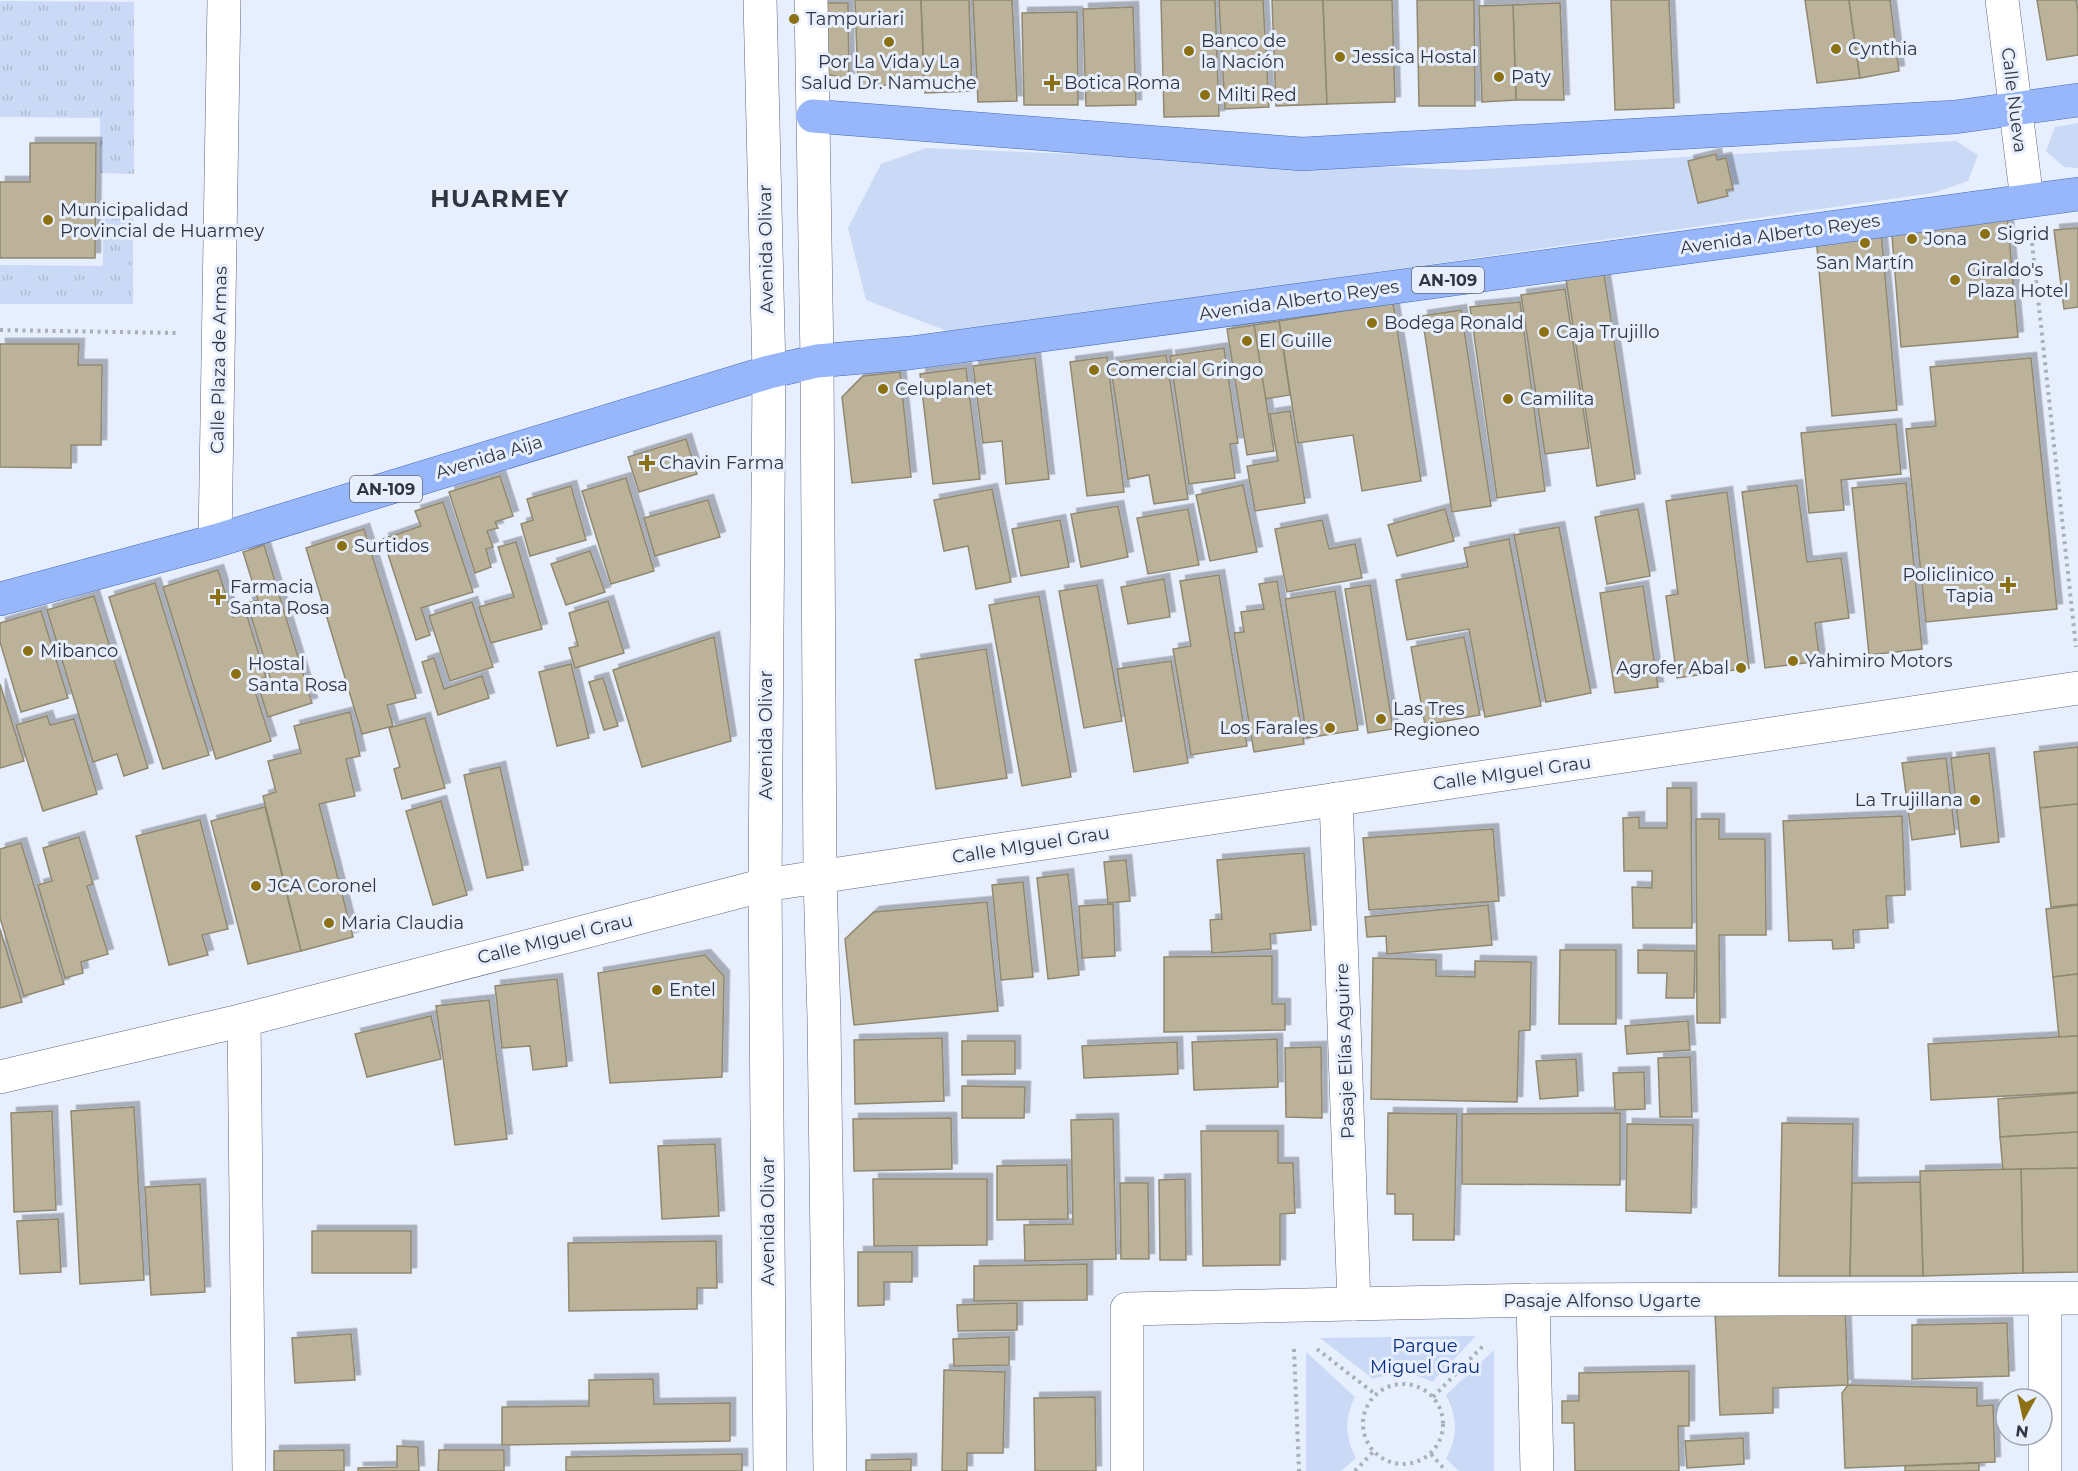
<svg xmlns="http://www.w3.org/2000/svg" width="2078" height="1471" font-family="Montserrat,sans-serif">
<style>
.grass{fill:url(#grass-tufts)}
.park{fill:#cad9f5}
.building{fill:#bbb299;stroke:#908870;stroke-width:1.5;filter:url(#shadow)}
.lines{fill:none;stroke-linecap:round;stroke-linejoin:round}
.minor-casing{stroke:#5d687d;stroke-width:34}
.major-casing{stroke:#466ab6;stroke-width:34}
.path{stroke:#a9b0bd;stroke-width:4;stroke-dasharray:3 4.5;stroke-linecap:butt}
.minor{stroke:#fff;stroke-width:33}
.major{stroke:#97b7fa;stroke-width:33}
.poi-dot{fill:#8b7113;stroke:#e7effe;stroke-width:2}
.labels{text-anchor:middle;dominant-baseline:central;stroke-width:6;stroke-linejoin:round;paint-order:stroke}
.shield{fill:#e7effe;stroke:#676d78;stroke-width:1.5}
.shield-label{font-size:16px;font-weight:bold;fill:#30353f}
.poi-label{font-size:18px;fill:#30353f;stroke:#e7effe;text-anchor:start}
.street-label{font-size:18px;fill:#30353f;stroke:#e7effe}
.park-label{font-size:18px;fill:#0b2e80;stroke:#e7effe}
.district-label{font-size:24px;font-weight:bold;letter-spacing:1.5px;fill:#30353f;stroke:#e7effe}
</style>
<defs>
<pattern id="grass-tufts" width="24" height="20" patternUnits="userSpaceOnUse" patternTransform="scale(1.5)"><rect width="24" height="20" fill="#cad9f5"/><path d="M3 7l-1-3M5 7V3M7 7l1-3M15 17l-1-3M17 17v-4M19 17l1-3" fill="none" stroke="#aebbd3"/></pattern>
<filter id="shadow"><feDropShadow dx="5.5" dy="-5.5" stdDeviation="0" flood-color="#0004"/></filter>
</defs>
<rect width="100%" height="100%" fill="#e7effe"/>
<g class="grass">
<polygon points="0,1 134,2 134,174 100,173 100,118 0,117"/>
<polygon points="103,205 133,205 133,304 0,304 0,265 103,266"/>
</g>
<g class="park">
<polygon points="2078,123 2078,168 2064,167 2046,151 2055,127"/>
<polygon points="1956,141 1978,155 1968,181 1933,193 1018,323 947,331 866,300 848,228 881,164 926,148 1466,170"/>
<path d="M1476 1336 1432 1382C1412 1371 1394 1372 1373 1379L1320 1338Z"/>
<path d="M1494 1350V1471H1459L1446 1459C1458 1436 1458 1419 1446 1395Z"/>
<path d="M1306 1352 1355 1397C1344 1418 1345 1436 1356 1458L1341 1471H1306Z"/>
</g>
<g class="building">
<polygon points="855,0 921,0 924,84 858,86"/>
<polygon points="921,0 969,0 972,91 925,93"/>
<polygon points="973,0 1012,0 1017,101 978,102"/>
<polygon points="1161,0 1215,0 1219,116 1164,117"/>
<polygon points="1219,0 1263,0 1269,107 1225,109"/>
<polygon points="1272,0 1323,0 1327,104 1276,106"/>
<polygon points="1323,0 1392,0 1395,102 1327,104"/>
<polygon points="1417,0 1474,0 1475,106 1419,106"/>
<polygon points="1611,0 1669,0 1674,108 1615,110"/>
<polygon points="1805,0 1849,0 1860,78 1817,83"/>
<polygon points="1849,0 1890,0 1899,71 1860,78"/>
<polygon points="2037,0 2076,0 2078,12 2078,55 2047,60"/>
<polygon points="818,3 848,3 849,79 821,73"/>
<polygon points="1560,3 1564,100 1516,100 1513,5"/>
<polygon points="1513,5 1516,100 1482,102 1479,6"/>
<polygon points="1133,7 1136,105 1086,106 1083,9"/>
<polygon points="1077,12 1078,105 1024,105 1022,13"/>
<polygon points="30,143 96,143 95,258 0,258 0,182 30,182"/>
<polygon points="1716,154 1717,160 1726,158 1733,189 1726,190 1728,196 1698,203 1688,161"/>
<polygon points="2007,215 2018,337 1901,347 1891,224"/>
<polygon points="2078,228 2078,307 2064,309 2054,230"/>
<polygon points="1881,231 1897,410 1832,416 1816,236"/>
<polygon points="1604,274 1635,479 1597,486 1566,279"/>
<polygon points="1565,289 1589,448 1545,454 1521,295"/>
<polygon points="1520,302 1545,491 1497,498 1470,307"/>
<polygon points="1393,303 1421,481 1362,491 1353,435 1298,443 1279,321"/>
<polygon points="1461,310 1491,506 1452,512 1422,316"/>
<polygon points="1279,321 1290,395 1265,399 1254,325"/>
<polygon points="1254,325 1274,451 1247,455 1227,329"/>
<polygon points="0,344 79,344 78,365 102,365 101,445 71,445 71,468 0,467"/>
<polygon points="1224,348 1238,443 1230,444 1235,478 1189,484 1170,356"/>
<polygon points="1166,355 1188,499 1154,504 1149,475 1128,479 1110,363"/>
<polygon points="1107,357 1124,492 1087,496 1070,362"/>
<polygon points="1035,358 1049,479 1006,484 1002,441 983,443 973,366"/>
<polygon points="2031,358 2057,609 1926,622 1906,429 1936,426 1930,367"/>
<polygon points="966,368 980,479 933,484 920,374"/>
<polygon points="900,372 911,477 852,483 842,397 863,376"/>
<polygon points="1290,411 1305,503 1255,511 1247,466 1278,461 1270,414"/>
<polygon points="1896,424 1901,474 1841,480 1844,510 1809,513 1801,433"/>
<polygon points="686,439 697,474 639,492 628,457"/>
<polygon points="500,476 513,516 495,522 498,528 487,531 493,547 486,549 491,567 475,573 449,492"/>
<polygon points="626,478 654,571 611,584 582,491"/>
<polygon points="1906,483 1922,649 1869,655 1852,488"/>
<polygon points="1243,485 1257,552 1210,561 1196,495"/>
<polygon points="1797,485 1807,562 1841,558 1849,618 1815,623 1820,661 1765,668 1742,492"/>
<polygon points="571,486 586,540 530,556 521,524 533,520 527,499"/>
<polygon points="992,489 1011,582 976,589 968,546 944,551 934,500"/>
<polygon points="1727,492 1749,668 1677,678 1666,596 1678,594 1666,501"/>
<polygon points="708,500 720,537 655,556 644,518"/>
<polygon points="443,502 473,592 421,608 430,635 416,640 383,539 421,526 415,511"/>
<polygon points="1118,506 1128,557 1081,567 1071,514"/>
<polygon points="1188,509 1199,565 1148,574 1137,518"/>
<polygon points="1445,509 1454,541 1397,556 1388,525"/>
<polygon points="1638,509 1650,576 1607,584 1595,517"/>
<polygon points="1060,520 1069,567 1021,576 1012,529"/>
<polygon points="1322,520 1329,549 1355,544 1362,578 1287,592 1275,529"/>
<polygon points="1559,527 1591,693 1546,702 1514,535"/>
<polygon points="364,529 416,698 387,705 393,726 362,734 306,548"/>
<polygon points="1509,539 1541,706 1485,717 1469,629 1407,640 1396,580 1468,567 1464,548"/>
<polygon points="516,542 542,629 491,643 479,607 514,597 498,547"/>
<polygon points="264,545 312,703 268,717 259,688 272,684 247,603 258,600 243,552"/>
<polygon points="590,551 605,592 566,605 551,564"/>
<polygon points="218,570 233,617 246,613 266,677 252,682 271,741 216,759 163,587"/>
<polygon points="1219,575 1247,746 1191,755 1173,649 1191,646 1180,581"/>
<polygon points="1164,579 1170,617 1128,624 1121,587"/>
<polygon points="1277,581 1304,744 1254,752 1234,633 1244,632 1241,612 1264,609 1259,584"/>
<polygon points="155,583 209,755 163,769 109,597"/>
<polygon points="1097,585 1122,721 1084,728 1059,591"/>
<polygon points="1370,585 1393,729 1368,733 1345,589"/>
<polygon points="1643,586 1658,687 1615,693 1600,593"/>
<polygon points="1335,591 1358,730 1307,738 1285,599"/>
<polygon points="94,596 148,768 124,776 117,754 93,762 47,610"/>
<polygon points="1039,596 1071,777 1022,786 989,605"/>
<polygon points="608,601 624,653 575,668 569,648 578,646 569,613"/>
<polygon points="472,602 493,667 450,681 429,616"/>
<polygon points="41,611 68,698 21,712 0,642 0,623"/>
<polygon points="714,637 731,741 642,767 613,670"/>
<polygon points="1464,637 1480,715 1425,725 1411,647"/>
<polygon points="986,649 1007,778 936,789 915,660"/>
<polygon points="434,658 444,689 482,676 489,698 438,715 422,662"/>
<polygon points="1171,661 1188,763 1134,772 1117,669"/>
<polygon points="571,664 589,738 557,746 539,672"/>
<polygon points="603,678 618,726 604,730 589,682"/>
<polygon points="0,684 24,761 0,768"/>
<polygon points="350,712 360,756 346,759 355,796 319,804 353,937 301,951 263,796 276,792 268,761 301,753 294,726"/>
<polygon points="47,716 50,725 74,719 97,794 43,811 16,725"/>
<polygon points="425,718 445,788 402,799 394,769 400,767 389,728"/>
<polygon points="2078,747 2078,804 2040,808 2034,752"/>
<polygon points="1989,753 1999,842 1961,847 1951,758"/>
<polygon points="1946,758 1955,834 1912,840 1902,763"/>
<polygon points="500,767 523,870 487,878 464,775"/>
<polygon points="1667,788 1691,788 1692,928 1633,928 1632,887 1652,888 1652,871 1624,871 1623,818 1639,817 1639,828 1667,828"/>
<polygon points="441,801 467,895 433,905 406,811"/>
<polygon points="2078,804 2078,904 2051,907 2040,808"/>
<polygon points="265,807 301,951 248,964 211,821"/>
<polygon points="1902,816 1905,895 1886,896 1888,928 1853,930 1854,948 1833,949 1832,940 1789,941 1783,821"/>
<polygon points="1696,819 1719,819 1719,839 1765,839 1766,935 1719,935 1720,1023 1697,1023"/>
<polygon points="200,820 228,929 202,935 208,955 169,965 136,836"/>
<polygon points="1493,829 1499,901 1369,910 1363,838"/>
<polygon points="79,837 93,884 87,886 108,954 81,962 83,973 65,978 38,885 52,881 43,848"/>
<polygon points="21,843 64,984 24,996 0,918 0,849"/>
<polygon points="1304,853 1311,930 1270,934 1271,949 1212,953 1210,920 1222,919 1217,860"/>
<polygon points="1126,860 1130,901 1108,903 1104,862"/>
<polygon points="1068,874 1079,975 1048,979 1037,878"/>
<polygon points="1023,882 1033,977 1001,980 992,885"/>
<polygon points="987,902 998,1011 854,1025 845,939 874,912"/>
<polygon points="1113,904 1115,956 1082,958 1079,906"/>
<polygon points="1488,905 1492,945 1387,954 1386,936 1367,937 1365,917"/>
<polygon points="2078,905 2078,974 2053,977 2046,909"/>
<polygon points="0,929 22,1002 0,1008"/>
<polygon points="1560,950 1616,950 1616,1024 1559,1024"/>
<polygon points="1638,950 1695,951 1694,998 1666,998 1667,973 1638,973"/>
<polygon points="705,955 724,976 722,1077 610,1083 598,973"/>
<polygon points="1272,956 1272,1004 1285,1004 1285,1030 1164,1032 1164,957"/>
<polygon points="1373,958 1436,960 1436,976 1475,977 1475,961 1531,962 1530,1030 1519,1031 1517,1102 1371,1099"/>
<polygon points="2078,974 2078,1036 2059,1037 2053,977"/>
<polygon points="557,979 567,1066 533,1070 530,1046 502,1048 495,986"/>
<polygon points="489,1000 507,1139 455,1145 436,1006"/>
<polygon points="431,1016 441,1059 367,1077 355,1034"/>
<polygon points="1688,1021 1690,1050 1627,1054 1625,1026"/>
<polygon points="2078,1036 2078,1092 1931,1100 1928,1044"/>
<polygon points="942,1038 944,1101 855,1104 854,1040"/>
<polygon points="1277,1039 1278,1087 1194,1090 1192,1042"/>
<polygon points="962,1041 1015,1041 1015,1074 962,1075"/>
<polygon points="1177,1042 1178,1074 1084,1078 1082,1046"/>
<polygon points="1321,1047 1322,1118 1286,1117 1285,1048"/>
<polygon points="1690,1057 1692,1117 1660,1117 1658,1058"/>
<polygon points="1576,1059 1578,1096 1540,1099 1536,1061"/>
<polygon points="1644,1072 1645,1109 1615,1110 1613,1073"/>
<polygon points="962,1086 1025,1087 1024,1118 962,1118"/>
<polygon points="2078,1093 2078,1132 2000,1137 1998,1099"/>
<polygon points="134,1107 144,1280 80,1284 71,1111"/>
<polygon points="52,1111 56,1210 14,1212 11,1113"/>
<polygon points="1388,1113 1457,1114 1454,1240 1413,1240 1413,1214 1395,1214 1395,1194 1387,1194"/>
<polygon points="1620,1113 1620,1185 1462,1184 1462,1114"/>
<polygon points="951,1118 952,1169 854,1171 853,1119"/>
<polygon points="1113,1119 1116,1259 1025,1261 1024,1225 1073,1224 1071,1120"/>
<polygon points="1782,1123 1853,1124 1850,1276 1779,1276"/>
<polygon points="1627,1124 1693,1125 1691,1213 1626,1211"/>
<polygon points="1201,1131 1278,1131 1278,1163 1293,1163 1295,1213 1280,1214 1280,1265 1203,1266"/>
<polygon points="2078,1132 2078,1168 2003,1170 2000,1137"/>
<polygon points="715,1144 719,1216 662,1219 658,1146"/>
<polygon points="1067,1165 1068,1219 997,1220 997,1166"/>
<polygon points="2078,1168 2078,1272 2023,1273 2021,1169"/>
<polygon points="2021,1169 2023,1273 1923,1276 1920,1171"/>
<polygon points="873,1179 987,1179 987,1245 874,1246"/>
<polygon points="1185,1179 1186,1260 1160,1260 1159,1180"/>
<polygon points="1920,1182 1923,1276 1850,1276 1852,1183"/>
<polygon points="1120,1183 1148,1183 1149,1259 1121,1259"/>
<polygon points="200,1184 205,1292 151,1295 145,1187"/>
<polygon points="58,1219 61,1272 20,1274 17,1221"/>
<rect x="312" y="1231" width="99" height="42"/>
<polygon points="716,1241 717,1288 697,1288 697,1309 569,1311 568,1243"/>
<polygon points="858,1252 912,1252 912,1282 884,1282 884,1305 858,1306"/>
<polygon points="1087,1264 1087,1300 974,1301 974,1266"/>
<polygon points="1017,1303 1017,1330 958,1331 957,1305"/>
<polygon points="1845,1306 1848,1385 1773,1388 1773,1413 1720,1415 1715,1312"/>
<polygon points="2007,1323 2009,1376 1912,1379 1912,1325"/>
<polygon points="351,1334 355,1380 295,1383 292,1338"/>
<polygon points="1009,1337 1009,1365 954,1366 953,1339"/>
<polygon points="944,1370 1005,1372 1003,1453 967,1453 967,1471 942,1471"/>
<polygon points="1689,1371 1689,1426 1678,1426 1679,1471 1575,1471 1574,1423 1562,1423 1562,1401 1579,1401 1579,1373"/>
<polygon points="653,1379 654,1404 730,1403 730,1441 502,1445 502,1407 589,1406 589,1380"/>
<polygon points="1848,1385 1977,1388 1977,1406 1993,1405 1995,1462 1845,1468 1842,1393"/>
<polygon points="1095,1397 1096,1471 1035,1471 1034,1398"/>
<polygon points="1743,1438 1744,1464 1687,1468 1685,1441"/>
<polygon points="397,1446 418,1447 419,1471 358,1471 358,1468 397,1467"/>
<polygon points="344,1450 344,1471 274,1471 274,1451"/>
<polygon points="439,1450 504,1450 504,1471 438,1471"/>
<polygon points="742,1454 742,1471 566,1471 566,1457"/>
<polygon points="911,1459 911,1471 866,1471 866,1460"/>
<polygon points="1979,1463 1979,1471 1905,1471 1905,1466"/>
</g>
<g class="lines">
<g class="minor-casing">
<g id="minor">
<polyline points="760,0 769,372 765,885 770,1471"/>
<polyline points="811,0 817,361 820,876 824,1019 830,1471"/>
<polyline points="2002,0 2027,200"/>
<polyline points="215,541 224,0"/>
<polyline points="1336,799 1354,1304"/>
<polyline points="244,1020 249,1471"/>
<polyline points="0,1077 244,1020 765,885 2078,688"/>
<polyline points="2045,1299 2045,1471"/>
<polyline points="1533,1300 1537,1471"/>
<polyline points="1127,1471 1127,1309 1533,1300 2078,1298"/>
</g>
</g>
<g class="major-casing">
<g id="major">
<polyline points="813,116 1302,154 1955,117 2078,100"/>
<polyline points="0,599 215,541 769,372 817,361 910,353 2078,194"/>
</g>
</g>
<g class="path">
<polyline points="2032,243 2076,647"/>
<polyline points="0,330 176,333"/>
<polyline points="1294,1349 1299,1471"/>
<polyline points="1317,1349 1375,1394"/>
<circle cx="1403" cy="1424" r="40"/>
<polyline points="1433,1397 1483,1346"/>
<polyline points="1431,1454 1446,1471"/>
<polyline points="1355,1471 1373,1452"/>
</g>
<use href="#minor" class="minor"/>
<use href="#major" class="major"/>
</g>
<g class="poi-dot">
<circle cx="794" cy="19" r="6"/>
<circle cx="889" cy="42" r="6"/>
<circle cx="1836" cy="49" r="6"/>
<circle cx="1189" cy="51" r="6"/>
<circle cx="1340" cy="57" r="6"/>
<circle cx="1499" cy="77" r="6"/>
<path d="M1049 74h6v6h6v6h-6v6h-6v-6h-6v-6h6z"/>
<circle cx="1205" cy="95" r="6"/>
<circle cx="48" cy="220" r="6"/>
<circle cx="1985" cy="234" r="6"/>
<circle cx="1912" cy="239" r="6"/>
<circle cx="1865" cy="243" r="6"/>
<circle cx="1955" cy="280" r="6"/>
<circle cx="1372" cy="323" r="6"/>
<circle cx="1544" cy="332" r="6"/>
<circle cx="1247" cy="341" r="6"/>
<circle cx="1094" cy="370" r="6"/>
<circle cx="883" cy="389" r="6"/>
<circle cx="1508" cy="399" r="6"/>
<path d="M644 454h6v6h6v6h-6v6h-6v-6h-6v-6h6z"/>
<circle cx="342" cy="546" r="6"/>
<path d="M2005 576h6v6h6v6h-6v6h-6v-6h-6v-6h6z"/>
<path d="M215 588h6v6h6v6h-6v6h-6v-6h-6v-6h6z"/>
<circle cx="28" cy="651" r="6"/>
<circle cx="1793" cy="661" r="6"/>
<circle cx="1741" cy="668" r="6"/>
<circle cx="236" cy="674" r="6"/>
<circle cx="1381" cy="719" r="6"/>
<circle cx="1330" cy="728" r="6"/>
<circle cx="1975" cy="800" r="6"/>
<circle cx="256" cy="886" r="6"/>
<circle cx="329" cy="923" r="6"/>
<circle cx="657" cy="990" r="6"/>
</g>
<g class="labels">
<g class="shield">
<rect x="1412" y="267" width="72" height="26" rx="4.5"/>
<rect x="350" y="476" width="72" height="26" rx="4.5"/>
</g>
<g class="shield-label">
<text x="1448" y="280">AN-109</text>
<text x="386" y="489">AN-109</text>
</g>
<g class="poi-label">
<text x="806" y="19">Tampuriari</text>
<text x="1201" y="41">Banco de<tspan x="1201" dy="21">la Nación</tspan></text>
<text x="1848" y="49">Cynthia</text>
<text x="1352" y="57">Jessica Hostal</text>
<text x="889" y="62" text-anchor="middle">Por La Vida y La<tspan x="889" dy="21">Salud Dr. Namuche</tspan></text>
<text x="1511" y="77">Paty</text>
<text x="1064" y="83">Botica Roma</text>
<text x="1217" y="95">Milti Red</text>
<text x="60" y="210">Municipalidad<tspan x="60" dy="21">Provincial de Huarmey</tspan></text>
<text x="1997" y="234">Sigrid</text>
<text x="1924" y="239">Jona</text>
<text x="1865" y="263" text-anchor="middle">San Martín</text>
<text x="1967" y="270">Giraldo's<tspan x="1967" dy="21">Plaza Hotel</tspan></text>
<text x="1384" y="323">Bodega Ronald</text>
<text x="1556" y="332">Caja Trujillo</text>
<text x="1259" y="341">El Guille</text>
<text x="1106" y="370">Comercial Gringo</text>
<text x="895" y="389">Celuplanet</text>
<text x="1520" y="399">Camilita</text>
<text x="659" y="463">Chavin Farma</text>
<text x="354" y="546">Surtidos</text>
<text x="1994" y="575" text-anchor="end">Policlinico<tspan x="1994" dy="21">Tapia</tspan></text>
<text x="230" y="587">Farmacia<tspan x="230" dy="21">Santa Rosa</tspan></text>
<text x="40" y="651">Mibanco</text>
<text x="1805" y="661">Yahimiro Motors</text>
<text x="248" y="664">Hostal<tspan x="248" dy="21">Santa Rosa</tspan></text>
<text x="1729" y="668" text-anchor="end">Agrofer Abal</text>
<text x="1393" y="709">Las Tres<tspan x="1393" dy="21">Regioneo</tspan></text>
<text x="1318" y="728" text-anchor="end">Los Farales</text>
<text x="1963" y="800" text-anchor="end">La Trujillana</text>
<text x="268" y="886">JCA Coronel</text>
<text x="341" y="923">Maria Claudia</text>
<text x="669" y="990">Entel</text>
</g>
<g class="street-label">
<text transform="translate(2014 100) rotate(83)">Calle Nueva</text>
<text transform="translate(1780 234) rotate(-8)">Avenida Alberto Reyes</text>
<text transform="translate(766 249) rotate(-91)">Avenida Olivar</text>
<text transform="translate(1299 300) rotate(-8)">Avenida Alberto Reyes</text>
<text transform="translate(219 360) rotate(-89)">Calle Plaza de Armas</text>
<text transform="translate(489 457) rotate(-17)">Avenida Aija</text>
<text transform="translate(766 735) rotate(-90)">Avenida Olivar</text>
<text transform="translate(1512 773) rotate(-8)">Calle MIguel Grau</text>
<text transform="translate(1031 845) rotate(-9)">Calle MIguel Grau</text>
<text transform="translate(555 939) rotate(-14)">Calle MIguel Grau</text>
<text transform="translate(1345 1051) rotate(-92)">Pasaje Elías Aguirre</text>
<text transform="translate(768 1221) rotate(-90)">Avenida Olivar</text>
<text x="1602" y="1301">Pasaje Alfonso Ugarte</text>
</g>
<g class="park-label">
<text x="1425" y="1346">Parque<tspan x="1425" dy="21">Miguel Grau</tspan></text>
</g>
<g class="district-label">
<text x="500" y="198">HUARMEY</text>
</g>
</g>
<g transform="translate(2024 1417) rotate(188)"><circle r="28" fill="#e7effe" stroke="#9ea5b2" stroke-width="1.5"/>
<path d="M0-4.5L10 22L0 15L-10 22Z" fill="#8b7113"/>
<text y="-9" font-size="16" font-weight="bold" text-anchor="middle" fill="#30353f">N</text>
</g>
</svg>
